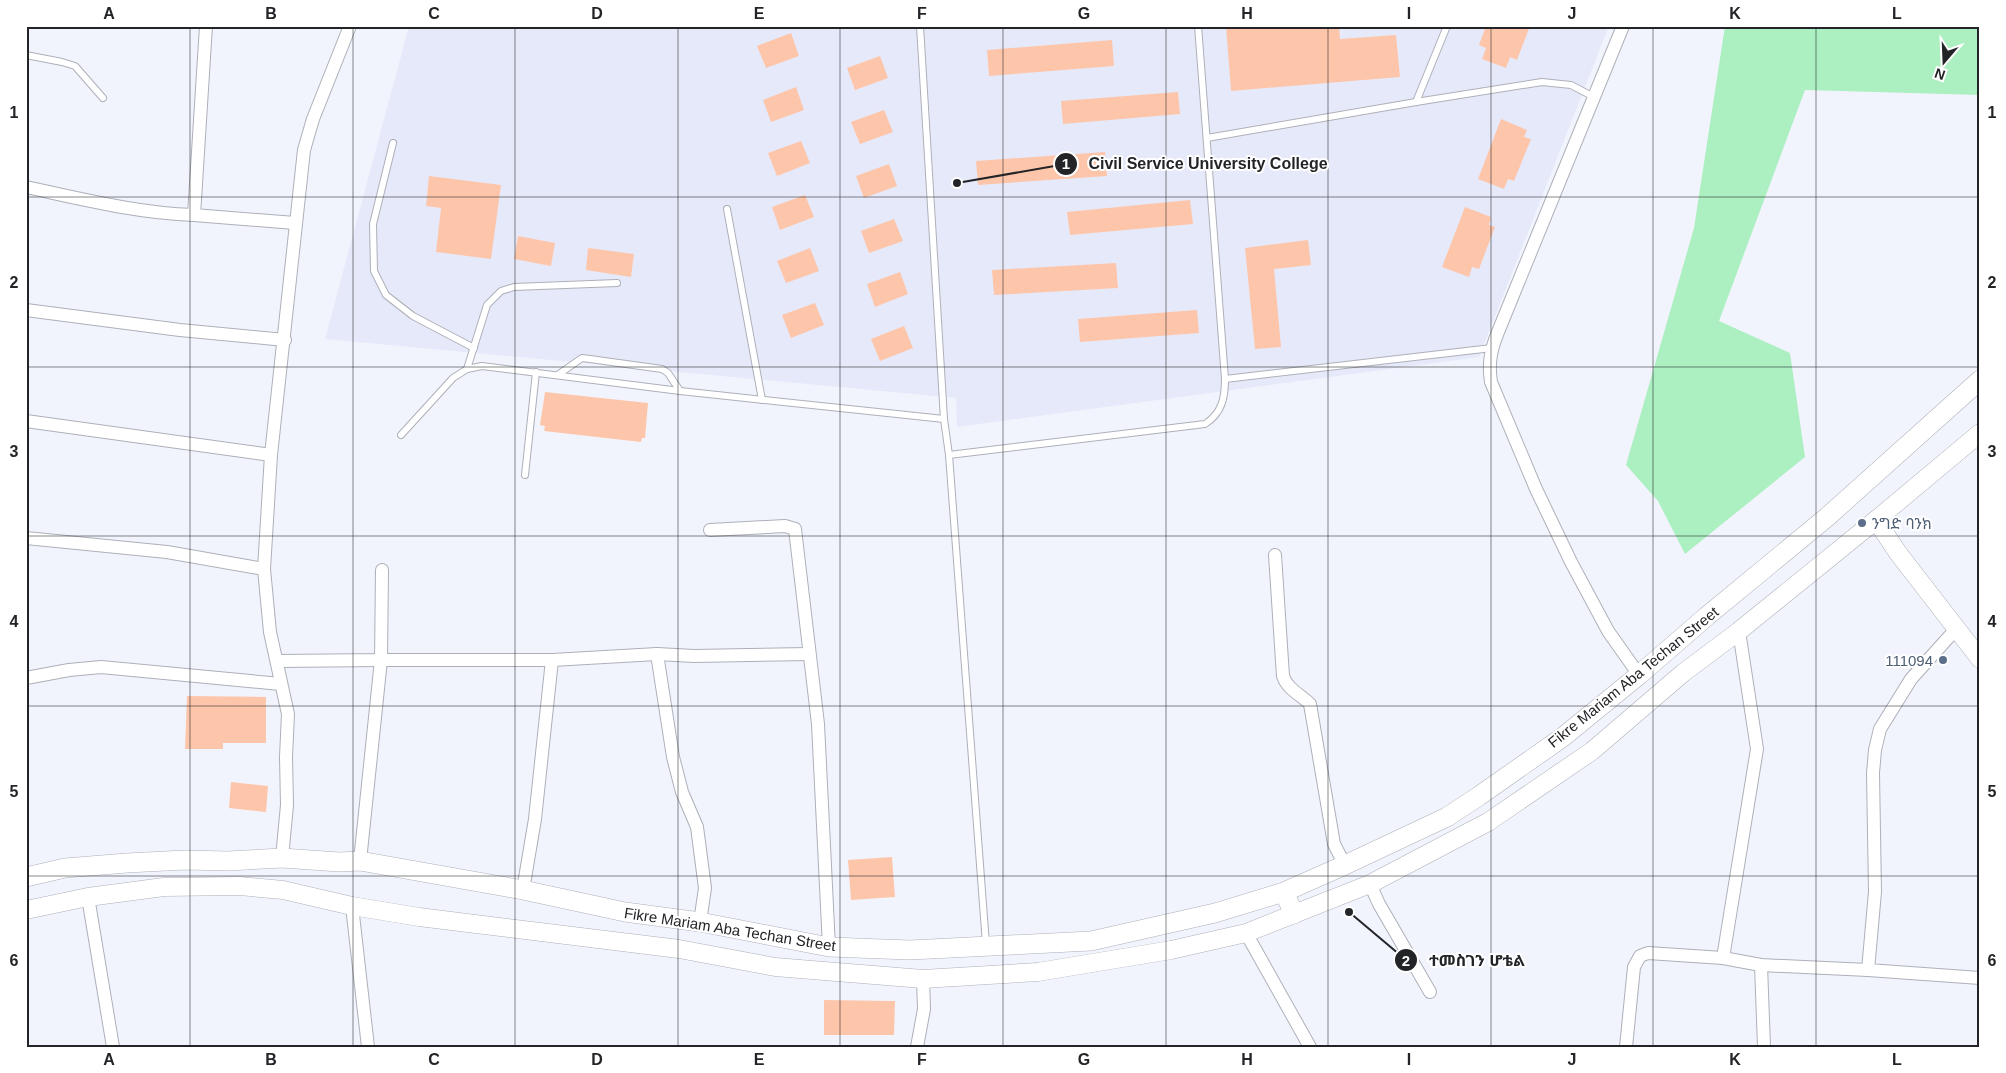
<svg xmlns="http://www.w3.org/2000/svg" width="2006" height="1073" font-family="Arial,'Noto Sans Ethiopic',sans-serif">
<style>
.built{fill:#e6e9f9}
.green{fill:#acefc1}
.building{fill:#fdc6ab}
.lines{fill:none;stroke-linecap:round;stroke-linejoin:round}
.lane-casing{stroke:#aeb0b9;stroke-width:8}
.street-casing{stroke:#aeb0b9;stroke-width:14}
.secondary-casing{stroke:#aeb0b9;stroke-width:19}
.primary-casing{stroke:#aeb0b9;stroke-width:20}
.lane{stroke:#fff;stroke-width:6}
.street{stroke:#fff;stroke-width:12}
.secondary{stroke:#fff;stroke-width:18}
.primary{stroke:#fff;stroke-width:19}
.grid{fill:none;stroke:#232427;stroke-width:1;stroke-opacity:0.55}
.service-dot{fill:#5c6f8a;stroke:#fff;stroke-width:2}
.labels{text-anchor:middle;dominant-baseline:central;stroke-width:4;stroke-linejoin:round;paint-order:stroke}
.service-label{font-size:15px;fill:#4e5e75;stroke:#fff;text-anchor:start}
.street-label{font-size:15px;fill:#232427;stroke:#fff}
.leader{fill:none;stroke:#232427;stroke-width:2}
.callout-dot{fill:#232427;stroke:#fff;stroke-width:2}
.mark-label{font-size:15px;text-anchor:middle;font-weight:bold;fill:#fff}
.callout-label{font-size:16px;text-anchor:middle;font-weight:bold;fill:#232427;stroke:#fff;stroke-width:4;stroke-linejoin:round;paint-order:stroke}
.neatline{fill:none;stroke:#232427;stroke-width:2}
.grid-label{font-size:16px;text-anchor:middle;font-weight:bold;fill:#232427}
</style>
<rect width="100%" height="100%" fill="#f2f4fd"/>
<polygon class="built" points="409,26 1609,26 1479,357 957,427 956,398 325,339"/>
<polygon class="green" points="1725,26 1980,26 1980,95 1805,90 1719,321 1790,353 1805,457 1685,554 1658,501 1626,465 1694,228"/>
<g class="building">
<polygon points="1226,26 1339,26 1340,39 1396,35 1400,77 1231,91"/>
<polygon points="1486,26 1530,26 1517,60 1510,57 1506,68 1482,59 1486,48 1479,45"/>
<polygon points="791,33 799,56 766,68 757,46"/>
<polygon points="1112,40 1114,66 989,76 987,50"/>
<polygon points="880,56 888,78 855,90 847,68"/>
<polygon points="796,87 804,110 771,122 763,100"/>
<polygon points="1178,92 1180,114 1063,124 1061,101"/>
<polygon points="884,110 893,132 860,144 851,122"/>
<polygon points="1501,119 1527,130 1524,137 1531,139 1514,181 1508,179 1504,189 1478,179"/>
<polygon points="801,141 810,163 777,176 768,153"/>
<polygon points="1105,152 1107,176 978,185 976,161"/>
<polygon points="889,164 897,186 864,198 856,176"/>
<polygon points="429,176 501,185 491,259 436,252 441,208 426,206"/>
<polygon points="805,195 814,217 780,230 772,207"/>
<polygon points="1190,200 1193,224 1070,235 1067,212"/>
<polygon points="1465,207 1491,217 1489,225 1495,227 1479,269 1472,267 1469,277 1442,267"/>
<polygon points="894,219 903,241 869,253 861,231"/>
<polygon points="518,236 555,243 551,266 514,259"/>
<polygon points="1308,240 1311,265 1274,269 1281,347 1255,349 1245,248"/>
<polygon points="588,248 634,254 631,277 586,270"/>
<polygon points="810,248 819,271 786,283 777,261"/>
<polygon points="1116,263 1118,288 994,295 992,270"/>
<polygon points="900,272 908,294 875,307 867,284"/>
<polygon points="815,303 824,325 791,338 782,315"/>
<polygon points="1197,310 1199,333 1080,342 1078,319"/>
<polygon points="904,326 913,348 880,361 871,339"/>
<polygon points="545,392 648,403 645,438 642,438 641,442 544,431 545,426 540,425"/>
<polygon points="187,696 266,697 266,743 223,743 223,749 185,749"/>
<polygon points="231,782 268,786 266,812 229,808"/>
<polygon points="892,857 895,897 851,900 848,860"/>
<polygon points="824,1000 895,1001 894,1035 824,1035"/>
</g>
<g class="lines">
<g class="lane-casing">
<g id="lane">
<polyline points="920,26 944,419 949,455 986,944"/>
<polyline points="26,55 62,62 75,66 103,98"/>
<polyline points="1416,102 1447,26"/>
<polyline points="1207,138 1416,102 1542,82 1571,85 1594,97"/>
<polyline points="393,143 373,224 374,271 386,295 413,316 474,348"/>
<polyline points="727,209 762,400"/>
<polyline points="467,369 487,305 501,291 514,287 617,283"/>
<polyline points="559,374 582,358 590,359 662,369 668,373 680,391"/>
<polyline points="1225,379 1492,348"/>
<polyline points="401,435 453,378 467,369 482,366 680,391 944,419"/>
<path d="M949 455 1205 424C1222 413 1225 398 1225 379L1198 26"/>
<polyline points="525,475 536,372"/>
</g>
</g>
<g class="street-casing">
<g id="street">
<polyline points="206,26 194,215 295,223"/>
<path d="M1623 26 1498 332C1491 349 1488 363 1491 382L1536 489 1571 562 1608 631 1639 675"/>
<path d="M26 187C82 199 137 213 194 215"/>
<polyline points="26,310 180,330 285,340"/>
<polyline points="26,421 271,455"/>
<polyline points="710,530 785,526 795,529 818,724 829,947"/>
<polyline points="26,538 167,552 264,569"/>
<path d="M1275 555 1283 676C1287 689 1301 695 1310 704L1334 844 1345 865"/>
<polyline points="1956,629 1911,679 1880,729 1875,750 1873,773 1875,892 1868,970 1980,978"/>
<polyline points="657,654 673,757 682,792 697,827 705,888 700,922"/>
<polyline points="277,661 381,660 382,570"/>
<polyline points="26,678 69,670 101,667 281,684"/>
<polyline points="282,858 287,805 286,757 288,714 270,632 264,569 271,455 304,150 313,119 350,26"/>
<polyline points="360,861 381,660 552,660 657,654 694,656 809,654"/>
<polyline points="1370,884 1379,904 1430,992"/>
<polyline points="523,890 535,819 552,660"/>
<polyline points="88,897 113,1047"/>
<polyline points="352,906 368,1047"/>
<polyline points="1246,933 1310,1047"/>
<polyline points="1723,958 1757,749 1739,631"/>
<polyline points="1761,965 1764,1047"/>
<polyline points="917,1047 924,1009 923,979"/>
<polyline points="1626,1047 1634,967 1640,956 1648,953 1723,958 1761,965 1868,970"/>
</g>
</g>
<g class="secondary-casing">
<g id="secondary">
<polyline points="1876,520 1898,553 1980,659"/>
<polyline points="26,910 88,897 164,887 239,886 283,890 352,906 419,917 679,949 775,967 923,979 1038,972 1171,950 1246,933 1370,884 1488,822 1592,751 1683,673 1739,631 1876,520 1980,433"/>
</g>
</g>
<g class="primary-casing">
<g id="primary">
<polyline points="26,877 65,868 127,863 185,860 228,861 282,858 339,862 360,861 523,890 625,912 700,922 829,947 910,950 1091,941 1215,913 1284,892 1345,865 1447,817 1479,796 1563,737 1639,675 1707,616 1826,518 1980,380"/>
<polyline points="1284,892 1294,914"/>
</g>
</g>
<use href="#lane" class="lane"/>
<use href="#street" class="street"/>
<use href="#secondary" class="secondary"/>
<use href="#primary" class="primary"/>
</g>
<path class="grid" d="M190 26V1047M353 26V1047M515 26V1047M678 26V1047M840 26V1047M1003 26V1047M1166 26V1047M1328 26V1047M1491 26V1047M1653 26V1047M1816 26V1047M26 197H1980M26 367H1980M26 536H1980M26 706H1980M26 876H1980"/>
<g class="service-dot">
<circle cx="1862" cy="523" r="5"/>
<circle cx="1943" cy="660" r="5"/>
</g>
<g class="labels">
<g class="service-label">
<text x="1872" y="523">ንግድ ባንክ</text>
<text x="1933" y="660" text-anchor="end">111094</text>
</g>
<g class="street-label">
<text transform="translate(1633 677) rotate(-39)">Fikre Mariam Aba Techan Street</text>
<text transform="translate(730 929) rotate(9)">Fikre Mariam Aba Techan Street</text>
</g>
</g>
<path class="leader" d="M957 183L1066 164M1349 912L1406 960"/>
<g class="callout-dot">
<circle cx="957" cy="183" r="5"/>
<circle cx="1349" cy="912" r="5"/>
<circle cx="1066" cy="164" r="12"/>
<circle cx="1406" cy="960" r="12"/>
</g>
<g class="mark-label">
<text x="1066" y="169">1</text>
<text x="1406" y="966">2</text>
</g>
<g class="callout-label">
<text x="1208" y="169">Civil Service University College</text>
<text x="1477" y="966">ተመስገን ሆቴል</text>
</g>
<rect width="2006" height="1073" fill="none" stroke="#ffffff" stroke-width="55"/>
<g transform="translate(1944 62) rotate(199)" stroke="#ffffff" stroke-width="4" paint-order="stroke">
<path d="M0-4L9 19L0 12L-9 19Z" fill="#232427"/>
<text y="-8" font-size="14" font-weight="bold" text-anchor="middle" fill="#232427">N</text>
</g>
<rect x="28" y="28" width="1950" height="1018" class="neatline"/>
<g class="grid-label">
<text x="109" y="19">A</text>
<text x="271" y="19">B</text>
<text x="434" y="19">C</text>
<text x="597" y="19">D</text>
<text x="759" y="19">E</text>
<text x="922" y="19">F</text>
<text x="1084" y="19">G</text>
<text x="1247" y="19">H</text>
<text x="1409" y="19">I</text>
<text x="1572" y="19">J</text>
<text x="1735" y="19">K</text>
<text x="1897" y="19">L</text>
<text x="14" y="118">1</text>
<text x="1992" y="118">1</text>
<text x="14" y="288">2</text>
<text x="1992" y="288">2</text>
<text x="14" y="457">3</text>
<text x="1992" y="457">3</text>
<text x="14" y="627">4</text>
<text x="1992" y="627">4</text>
<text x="14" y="797">5</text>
<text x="1992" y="797">5</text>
<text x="14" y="966">6</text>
<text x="1992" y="966">6</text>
<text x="109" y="1065">A</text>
<text x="271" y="1065">B</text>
<text x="434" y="1065">C</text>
<text x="597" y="1065">D</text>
<text x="759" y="1065">E</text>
<text x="922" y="1065">F</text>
<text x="1084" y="1065">G</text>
<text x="1247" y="1065">H</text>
<text x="1409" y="1065">I</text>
<text x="1572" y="1065">J</text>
<text x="1735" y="1065">K</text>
<text x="1897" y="1065">L</text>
</g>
</svg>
